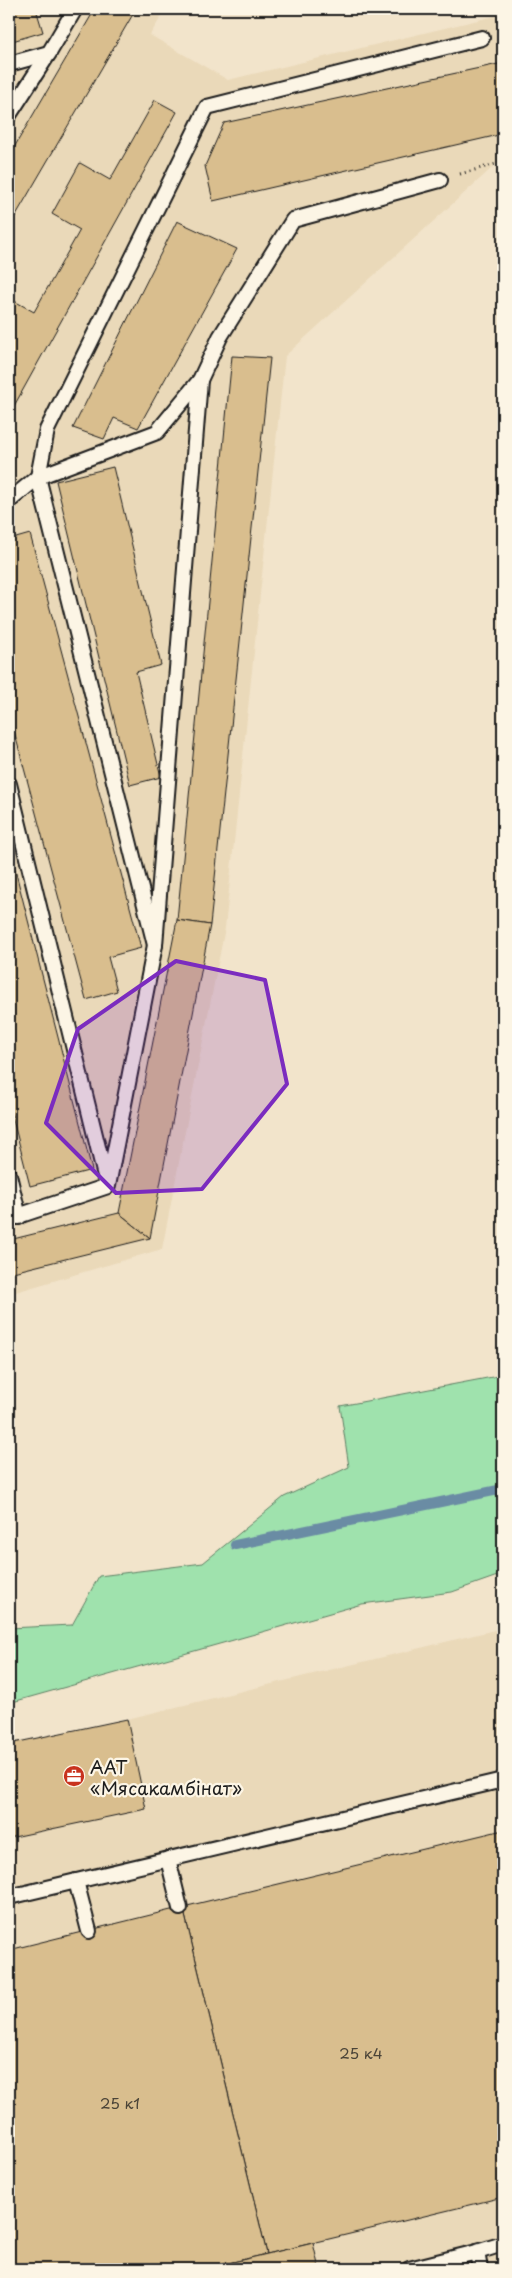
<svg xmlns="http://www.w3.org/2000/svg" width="512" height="2278" font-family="'Playpen Sans',sans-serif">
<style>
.built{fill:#ead9b9}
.green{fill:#9fe2ad;stroke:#5e7f64}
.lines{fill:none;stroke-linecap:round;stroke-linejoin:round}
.stream{stroke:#6b8ca4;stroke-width:10}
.building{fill:#d9be8e;stroke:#1c1c1c}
.lane-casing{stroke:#1c1c1c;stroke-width:18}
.path{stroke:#1c1c1c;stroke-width:3;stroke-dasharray:1 4;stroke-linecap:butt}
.lane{stroke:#fcf5e5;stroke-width:14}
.marked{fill:#7b2cbf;fill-opacity:0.2;stroke:#7b2cbf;stroke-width:4;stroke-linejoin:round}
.labels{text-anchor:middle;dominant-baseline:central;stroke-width:4.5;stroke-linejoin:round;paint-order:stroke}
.number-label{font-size:15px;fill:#4b4438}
.poi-label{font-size:18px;fill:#1c1c1c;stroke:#fcf5e5;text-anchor:start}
</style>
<rect width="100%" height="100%" fill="#f2e4cb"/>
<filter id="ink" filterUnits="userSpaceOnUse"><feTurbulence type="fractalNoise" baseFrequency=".02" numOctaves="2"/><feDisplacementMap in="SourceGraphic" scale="10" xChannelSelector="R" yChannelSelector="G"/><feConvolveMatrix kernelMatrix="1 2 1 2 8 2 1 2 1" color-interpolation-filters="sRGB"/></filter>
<g filter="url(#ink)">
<g class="built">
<polygon points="9,9 166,9 150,35 228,80 503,14 503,158 285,356 225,928 162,1249 9,1294"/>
<polygon points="503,1628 503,2269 9,2269 9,1744 127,1719"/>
</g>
<polygon class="green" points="503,1375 503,1574 452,1592 362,1604 9,1703 9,1628 72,1625 99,1576 203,1563 284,1497 349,1467 340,1406"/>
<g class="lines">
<polyline class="stream" points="235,1545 503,1489"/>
</g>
<g class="building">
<polygon points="9,9 36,9 43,32 9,42"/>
<polygon points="95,9 136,9 9,227 9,156"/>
<polygon points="503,63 503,134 213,201 205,166 224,123"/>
<polygon points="155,100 177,112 9,415 9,298 34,312 80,230 52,214 80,163 110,180"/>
<polygon points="177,221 237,249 138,428 114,418 104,439 73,428"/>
<polygon points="232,356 270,358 210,925 177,920"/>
<polygon points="113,467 161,665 136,672 161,777 130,785 56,481"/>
<polygon points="30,534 141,948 108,957 117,991 86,1000 9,712 9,540"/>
<polygon points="9,846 92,1170 30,1186 9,1104"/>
<polygon points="177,920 210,925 150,1238 119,1213"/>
<polygon points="119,1213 150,1238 9,1273 9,1240"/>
<polygon points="127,1719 146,1809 9,1838 9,1744"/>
<polygon points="503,1830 503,2197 267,2254 183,1907"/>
<polygon points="183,1907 267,2254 203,2269 9,2269 9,1950"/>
<polygon points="313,2243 319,2269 203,2269 267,2254"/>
</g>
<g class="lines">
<g class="lane-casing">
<g id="lane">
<polyline points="9,64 49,53"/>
<polyline points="9,115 49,53 75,9"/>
<polyline points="9,501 38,477 157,432 200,380 220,337 293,220 440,180"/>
<polyline points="9,784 106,1180"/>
<polyline points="155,945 38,477 47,430 207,107 482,38"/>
<polyline points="9,1175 19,1217"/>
<polyline points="9,1219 108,1186 155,945 200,380"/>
<polyline points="168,1859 180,1908"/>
<polyline points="76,1881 89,1931"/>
<polyline points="9,1897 503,1780"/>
<polyline points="477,2252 503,2244"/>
<polyline points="409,2269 477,2252 480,2269"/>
</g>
</g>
<polyline class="path" points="460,174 503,162"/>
<use href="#lane" class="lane"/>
</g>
</g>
<path class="marked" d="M176 961 265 980 287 1084 202 1189 116 1193 46 1123 78 1029Z"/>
<defs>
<g id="office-disc" transform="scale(1.125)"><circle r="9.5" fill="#c8321e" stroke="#fcf5e5"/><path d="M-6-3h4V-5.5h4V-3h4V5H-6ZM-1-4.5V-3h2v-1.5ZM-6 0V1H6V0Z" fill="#fff"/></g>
</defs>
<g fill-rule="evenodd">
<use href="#office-disc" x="74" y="1776"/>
</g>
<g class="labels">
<g class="number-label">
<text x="361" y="2052">25 к4</text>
<text x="120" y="2102">25 к1</text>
</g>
<g class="poi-label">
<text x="90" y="1766">ААТ<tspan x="90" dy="21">«Мясакамбінат»</tspan></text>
</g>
</g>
<rect width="512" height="2278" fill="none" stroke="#fcf5e5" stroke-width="30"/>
<rect x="15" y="15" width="482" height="2248" fill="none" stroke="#1c1c1c" stroke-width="2" filter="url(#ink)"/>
</svg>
